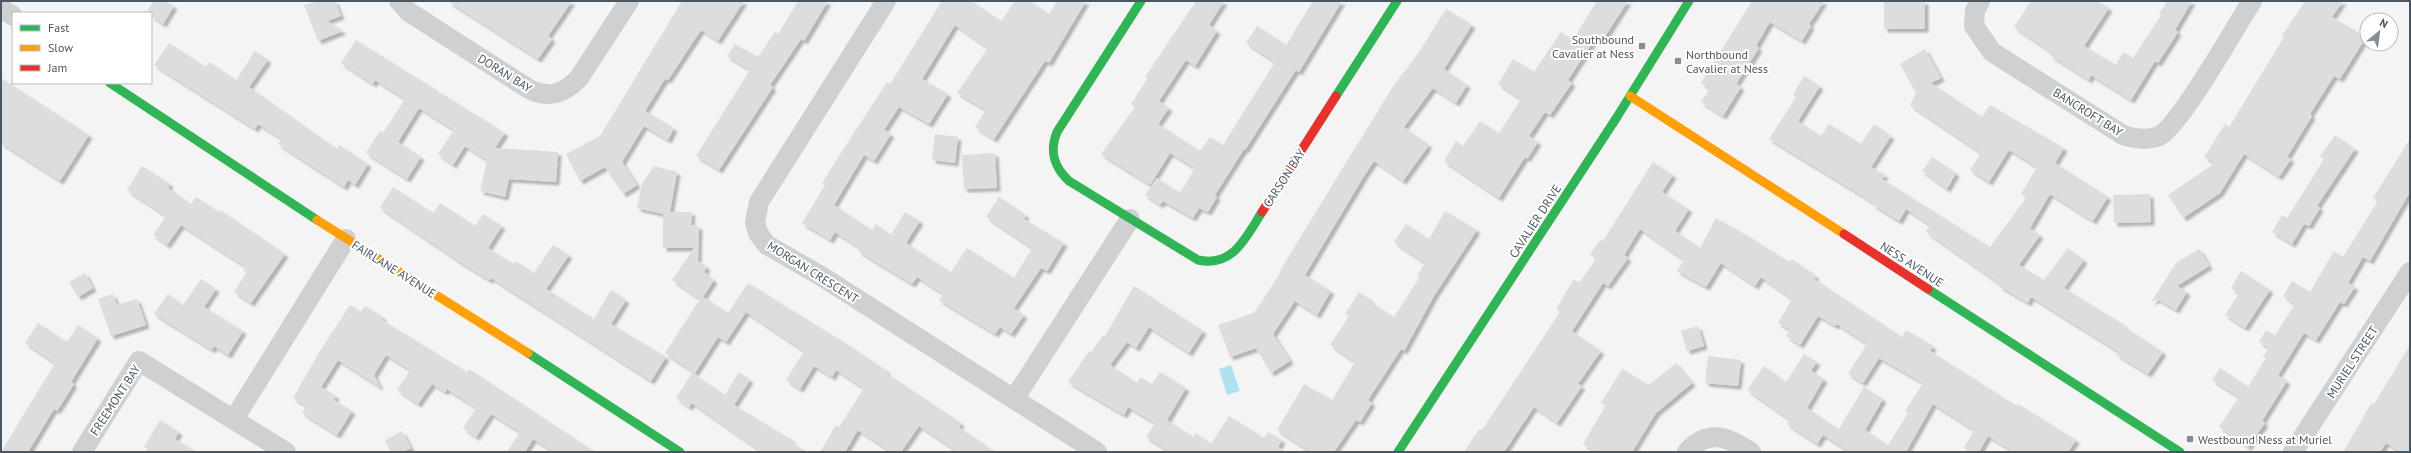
<svg xmlns="http://www.w3.org/2000/svg" width="2411" height="453" font-family="'PT Sans',sans-serif">
<style>
.water{fill:#aee2f0}
.building{fill:#ddddde;filter:url(#shadow)}
.lines{fill:none;stroke-linecap:round;stroke-linejoin:round}
.street{stroke:#ced0d2;stroke-width:20}
.fast{stroke:#30b455;stroke-width:9}
.slow{stroke:#ff9f0a;stroke-width:9}
.jam{stroke:#e5322d;stroke-width:9}
.poi-dot{fill:#868d94;stroke:#fff;stroke-width:1.5}
.labels{text-anchor:middle;dominant-baseline:central;stroke-width:4;stroke-linejoin:round;paint-order:stroke}
.poi-label{font-size:12px;fill:#4a5661;stroke:#fff;text-anchor:start}
.street-label{font-size:12px;fill:#4a5661;stroke:#fff}
</style>
<defs>
<filter id="shadow"><feDropShadow dx="3.5" dy="3.5" stdDeviation="1" flood-color="#0004"/></filter>
</defs>
<rect width="100%" height="100%" fill="#f4f4f4"/>
<polygon class="water" points="1231,365 1240,391 1227,395 1219,369"/>
<g class="building">
<polygon points="153,1 165,1 174,6 163,24 151,16 151,13 146,13"/>
<polygon points="319,1 335,1 341,16 327,21 343,31 318,41 304,5"/>
<polygon points="448,1 572,1 548,36 552,39 538,59"/>
<polygon points="682,1 744,1 718,41 701,30 668,80 665,79 645,111 674,128 668,140 644,126 622,162 637,185 623,194 605,167 580,181 566,154 600,136"/>
<polygon points="798,1 828,1 804,41 801,39 770,85 773,87 719,170 696,156 750,70 727,56 735,44 758,57 775,32 778,34"/>
<polygon points="942,1 971,1 1001,21 1015,1 1030,1 1049,14 1057,1 1086,1 1049,63 1045,61 994,139 975,127 986,110 957,93 988,48 955,25 922,79 948,94 929,124 899,107 884,130 891,134 874,161 864,155 834,205 872,230 876,224 891,235 905,212 920,221 906,243 951,272 967,248 1014,278 1032,248 986,217 999,197 1026,215 1024,219 1064,243 1047,271 1041,268 1014,308 1024,315 1011,334 1000,327 995,334 939,300 943,294 917,277 912,284 858,251 860,248 835,232 830,240 802,223 825,185 822,183 839,156 887,82 890,84"/>
<polygon points="1196,1 1224,1 1209,25 1217,31 1195,66 1186,60 1159,101 1169,108 1158,124 1200,151 1210,137 1223,145 1275,62 1246,43 1257,26 1286,45 1313,1 1342,1 1299,72 1296,70 1245,150 1244,149 1215,195 1217,197 1208,212 1199,208 1193,218 1163,201 1160,205 1145,195 1157,178 1180,193 1195,168 1170,153 1150,185 1101,154 1135,107 1131,104 1147,79 1145,77"/>
<polygon points="1597,1 1628,1 1602,41 1596,37 1568,80 1572,83 1550,115 1545,112 1529,136 1538,142 1527,159 1525,157 1499,198 1444,161 1456,141 1463,146 1480,121 1499,133 1521,99 1498,84 1513,59 1534,72 1561,32 1573,40"/>
<polygon points="1752,1 1824,1 1809,24 1811,26 1802,41 1770,22 1756,46 1759,48 1736,84 1741,87 1723,116 1701,102 1710,88 1701,83"/>
<rect x="1884" y="1" width="41" height="28"/>
<polygon points="2031,1 2098,1 2109,8 2084,46 2116,65 2123,52 2133,58 2161,15 2159,14 2167,1 2192,1 2175,30 2178,32 2158,63 2155,61 2131,100 2091,75 2089,80 2050,55 2052,53 2014,27"/>
<polygon points="2305,1 2343,1 2332,17 2366,37 2340,79 2334,76 2310,114 2312,116 2287,157 2291,159 2279,177 2244,154 2220,193 2183,218 2168,195 2215,163 2204,157 2225,124 2229,127 2284,37 2282,36"/>
<polygon points="1446,9 1472,25 1444,69 1467,85 1456,103 1433,88 1404,127 1429,145 1403,181 1374,161 1364,176 1305,275 1331,291 1317,315 1295,301 1273,334 1290,361 1271,373 1256,348 1230,357 1218,325 1254,313 1281,272 1280,271 1298,241 1392,88 1419,52"/>
<polygon points="356,40 505,133 495,148 558,152 556,182 509,179 505,197 480,191 487,160 465,146 453,165 438,154 454,130 419,108 398,142 421,157 407,179 366,153 380,131 383,133 405,99 375,80 373,84 341,63"/>
<polygon points="169,43 206,67 209,62 236,80 255,51 268,60 249,87 337,149 339,145 368,164 355,185 348,180 344,187 278,144 282,139 258,124 255,129 154,65"/>
<polygon points="1925,49 1941,78 1931,83 1982,117 1990,105 2064,148 2055,163 2108,197 2093,221 2050,194 2030,228 2040,235 2019,265 2044,280 2068,248 2084,260 2064,288 2124,325 2123,326 2163,352 2148,374 2117,355 2119,352 2031,297 2028,303 1999,286 2000,284 1926,232 1930,225 1906,209 1899,221 1873,205 1874,203 1769,139 1796,97 1793,95 1804,76 1820,86 1798,121 1821,136 1829,124 1861,144 1874,124 1891,136 1871,167 1885,175 1882,179 1990,247 2026,198 2021,194 2037,167 2009,150 1989,182 1970,170 1981,153 1910,105 1916,93 1900,64"/>
<polygon points="1,78 89,135 60,181 1,143"/>
<polygon points="935,134 958,137 955,163 932,160"/>
<polygon points="2335,135 2355,149 2317,206 2320,208 2309,226 2304,224 2292,244 2272,232 2282,215 2287,218 2303,193 2324,159 2320,156"/>
<polygon points="2410,139 2410,192 2370,261 2363,257 2348,283 2355,287 2344,304 2340,302 2316,340 2304,333 2278,375 2287,381 2262,421 2265,423 2248,447 2219,427 2239,397 2212,380 2220,368 2248,387 2266,358 2263,357 2269,348 2259,342 2266,330 2275,335 2295,304 2283,296 2292,281 2310,292 2334,251 2343,257 2378,201 2373,198"/>
<polygon points="995,153 997,188 964,189 962,155"/>
<polygon points="1932,157 1956,173 1947,189 1922,171"/>
<polygon points="1653,162 1673,175 1662,192 1689,209 1675,231 1700,248 1716,218 1748,236 1789,262 1792,259 1816,276 1814,279 1902,337 1906,330 1933,346 1930,351 2017,406 2018,404 2076,440 2068,452 2014,452 1988,436 1979,452 1971,452 1964,448 1974,430 1933,404 1906,452 1850,452 1823,435 1817,444 1787,424 1790,420 1747,390 1764,366 1786,382 1804,354 1817,362 1811,371 1824,379 1807,408 1839,429 1864,387 1883,399 1865,430 1888,445 1908,413 1905,411 1923,383 1879,358 1863,383 1848,374 1867,344 1837,324 1835,326 1818,316 1800,345 1786,336 1791,330 1778,323 1792,299 1761,277 1755,286 1721,263 1706,287 1677,271 1684,260 1640,229 1624,255 1628,258 1608,286 1603,283 1572,331 1601,351 1578,384 1582,386 1557,423 1534,407 1504,452 1464,452 1479,429 1482,430 1560,312 1556,309 1574,279 1579,283 1596,259 1590,254 1601,239 1603,241"/>
<polygon points="142,166 170,184 168,188 191,204 196,197 219,212 220,210 285,254 251,303 234,292 246,273 244,271 246,267 181,225 167,245 153,235 166,216 127,190"/>
<polygon points="654,166 677,172 670,212 692,212 691,225 699,226 698,261 707,267 704,272 714,280 703,297 728,313 748,283 850,346 887,371 886,373 961,423 959,427 995,452 958,452 919,426 901,452 891,452 858,430 845,452 820,452 836,425 839,427 864,388 836,370 832,377 814,366 800,389 786,380 804,351 746,312 726,342 718,337 695,373 665,353 700,299 672,280 694,248 663,248 663,214 637,208 642,184"/>
<polygon points="393,187 433,213 440,203 475,226 483,214 502,226 488,248 514,264 516,261 534,273 553,245 569,255 546,289 594,319 611,290 626,300 611,324 666,357 651,381 491,278 489,280 460,262 380,208"/>
<polygon points="2150,194 2151,222 2114,223 2113,195"/>
<polygon points="1445,211 1477,230 1434,296 1404,351 1401,349 1368,400 1372,403 1360,422 1356,420 1334,452 1311,452 1277,430 1304,384 1332,400 1355,362 1330,345 1349,316 1345,314 1359,292 1371,300 1370,302 1394,317 1419,278 1417,276 1425,263 1394,242 1406,224 1429,239"/>
<polygon points="2199,249 2209,266 2177,286 2187,292 2176,310 2157,299 2151,302 2176,263"/>
<polygon points="2241,271 2270,290 2245,328 2225,315 2239,293 2231,288"/>
<polygon points="85,273 93,288 78,297 69,282"/>
<polygon points="201,279 216,289 204,307 243,331 228,355 214,346 212,350 154,314 168,294 183,305"/>
<polygon points="1134,286 1203,331 1189,353 1149,327 1136,348 1127,342 1110,365 1137,383 1140,377 1152,384 1160,372 1186,388 1167,420 1193,437 1196,433 1211,444 1229,416 1264,438 1268,432 1282,440 1278,447 1285,452 1170,452 1146,437 1155,423 1128,407 1124,415 1068,382 1089,351 1091,352 1103,335 1105,336"/>
<polygon points="113,294 117,305 137,299 146,325 111,336 98,299"/>
<polygon points="350,305 361,312 365,306 383,317 382,320 467,372 469,369 595,452 554,452 533,439 525,452 507,452 520,432 491,414 476,437 463,428 476,408 447,389 445,392 432,384 418,404 397,390 410,370 386,355 374,375 380,387 338,360 321,387 336,396 334,400 352,411 337,435 302,413 306,406 293,398 320,351"/>
<polygon points="38,323 67,342 78,325 98,338 71,382 74,384 57,411 54,409 28,452 1,452 55,363 25,343"/>
<polygon points="1698,326 1704,346 1687,351 1681,331"/>
<polygon points="2410,345 2410,452 2401,452 2386,443 2380,452 2343,452 2372,402 2374,404"/>
<polygon points="1708,356 1741,360 1738,386 1705,383"/>
<polygon points="1676,363 1692,383 1656,413 1632,452 1596,452 1583,444 1606,405 1601,403 1622,369 1649,385"/>
<polygon points="739,372 750,380 734,405 792,440 791,442 807,452 762,452 692,403 689,407 676,398 692,373 725,395"/>
<polygon points="160,420 179,432 175,439 197,452 153,452 144,447"/>
<polygon points="402,431 411,448 403,452 391,452 385,440"/>
</g>
<g class="lines">
<g class="street">
<path d="M399 1 409 12 529 89C549 99 564 94 579 78L629 1"/>
<polyline points="886,1 759,202 755,222 758,233 767,245 821,276 1097,452"/>
<path d="M1980 1 1975 11 1974 26 1992 52 2123 135C2135 139 2147 141 2159 136 2180 126 2236 26 2252 1"/>
<polyline points="1,8 13,16"/>
<polyline points="1014,399 1130,219"/>
<polyline points="234,419 346,239"/>
<polyline points="82,452 139,361 286,452"/>
<path d="M1687 452C1708 428 1728 437 1751 452"/>
<polyline points="2293,452 2410,272"/>
</g>
<g class="fast">
<path d="M1141 1 1057 132C1049 152 1054 167 1069 181L1198 260C1233 268 1246 237 1262 212"/>
<polyline points="110,83 317,220"/>
<polyline points="1336,96 1397,1"/>
<polyline points="1928,289 2180,452"/>
<polyline points="528,353 680,452"/>
<polyline points="1398,452 1617,117 1689,1"/>
</g>
<g class="slow">
<polyline points="1630,96 1844,234"/>
<polyline points="317,220 528,353"/>
</g>
<g class="jam">
<polyline points="1262,212 1336,96"/>
<polyline points="1844,234 1928,289"/>
</g>
</g>
<g class="poi-dot">
<rect x="1638" y="42" width="8" height="8" rx="2"/>
<rect x="1674" y="57" width="8" height="8" rx="2"/>
<rect x="2186" y="435" width="8" height="8" rx="2"/>
</g>
<g class="labels">
<g class="poi-label">
<text x="1634" y="39" text-anchor="end">Southbound<tspan x="1634" dy="14">Cavalier at Ness</tspan></text>
<text x="1686" y="54">Northbound<tspan x="1686" dy="14">Cavalier at Ness</tspan></text>
<text x="2198" y="439">Westbound Ness at Muriel</text>
</g>
<g class="street-label">
<text transform="translate(505 73) rotate(32)">DORAN BAY</text>
<text transform="translate(2088 112) rotate(32)">BANCROFT BAY</text>
<text transform="translate(1284 178) rotate(-57)">CARSON BAY</text>
<text transform="translate(1535 221) rotate(-57)">CAVALIER DRIVE</text>
<text transform="translate(1912 264) rotate(33)">NESS AVENUE</text>
<text transform="translate(394 269) rotate(32)">FAIRLANE AVENUE</text>
<text transform="translate(813 272) rotate(32)">MORGAN CRESCENT</text>
<text transform="translate(2352 362) rotate(-57)">MURIEL STREET</text>
<text transform="translate(115 400) rotate(-57)">FREEMONT BAY</text>
</g>
</g>
<rect width="2411" height="453" fill="none" stroke="#4a5661" stroke-width="4"/>
<rect x="12" y="12" width="140" height="72" fill="#ffffff" stroke="#b7bbc0"/>
<rect x="20" y="25" width="20" height="6" fill="#30b455" stroke="#b7bbc0"/>
<text x="48" y="32" font-size="12" fill="#4a5661">Fast</text>
<rect x="20" y="45" width="20" height="6" fill="#ff9f0a" stroke="#b7bbc0"/>
<text x="48" y="52" font-size="12" fill="#4a5661">Slow</text>
<rect x="20" y="65" width="20" height="6" fill="#e5322d" stroke="#b7bbc0"/>
<text x="48" y="72" font-size="12" fill="#4a5661">Jam</text>
<g transform="translate(2379 32) rotate(29)"><circle r="19" fill="#ffffff" stroke="#b7bbc0"/>
<path d="M0-3L7 15L0 10L-7 15Z" fill="#868d94"/>
<text y="-6" font-size="11" font-weight="bold" text-anchor="middle" fill="#4a5661">N</text>
</g>
</svg>
